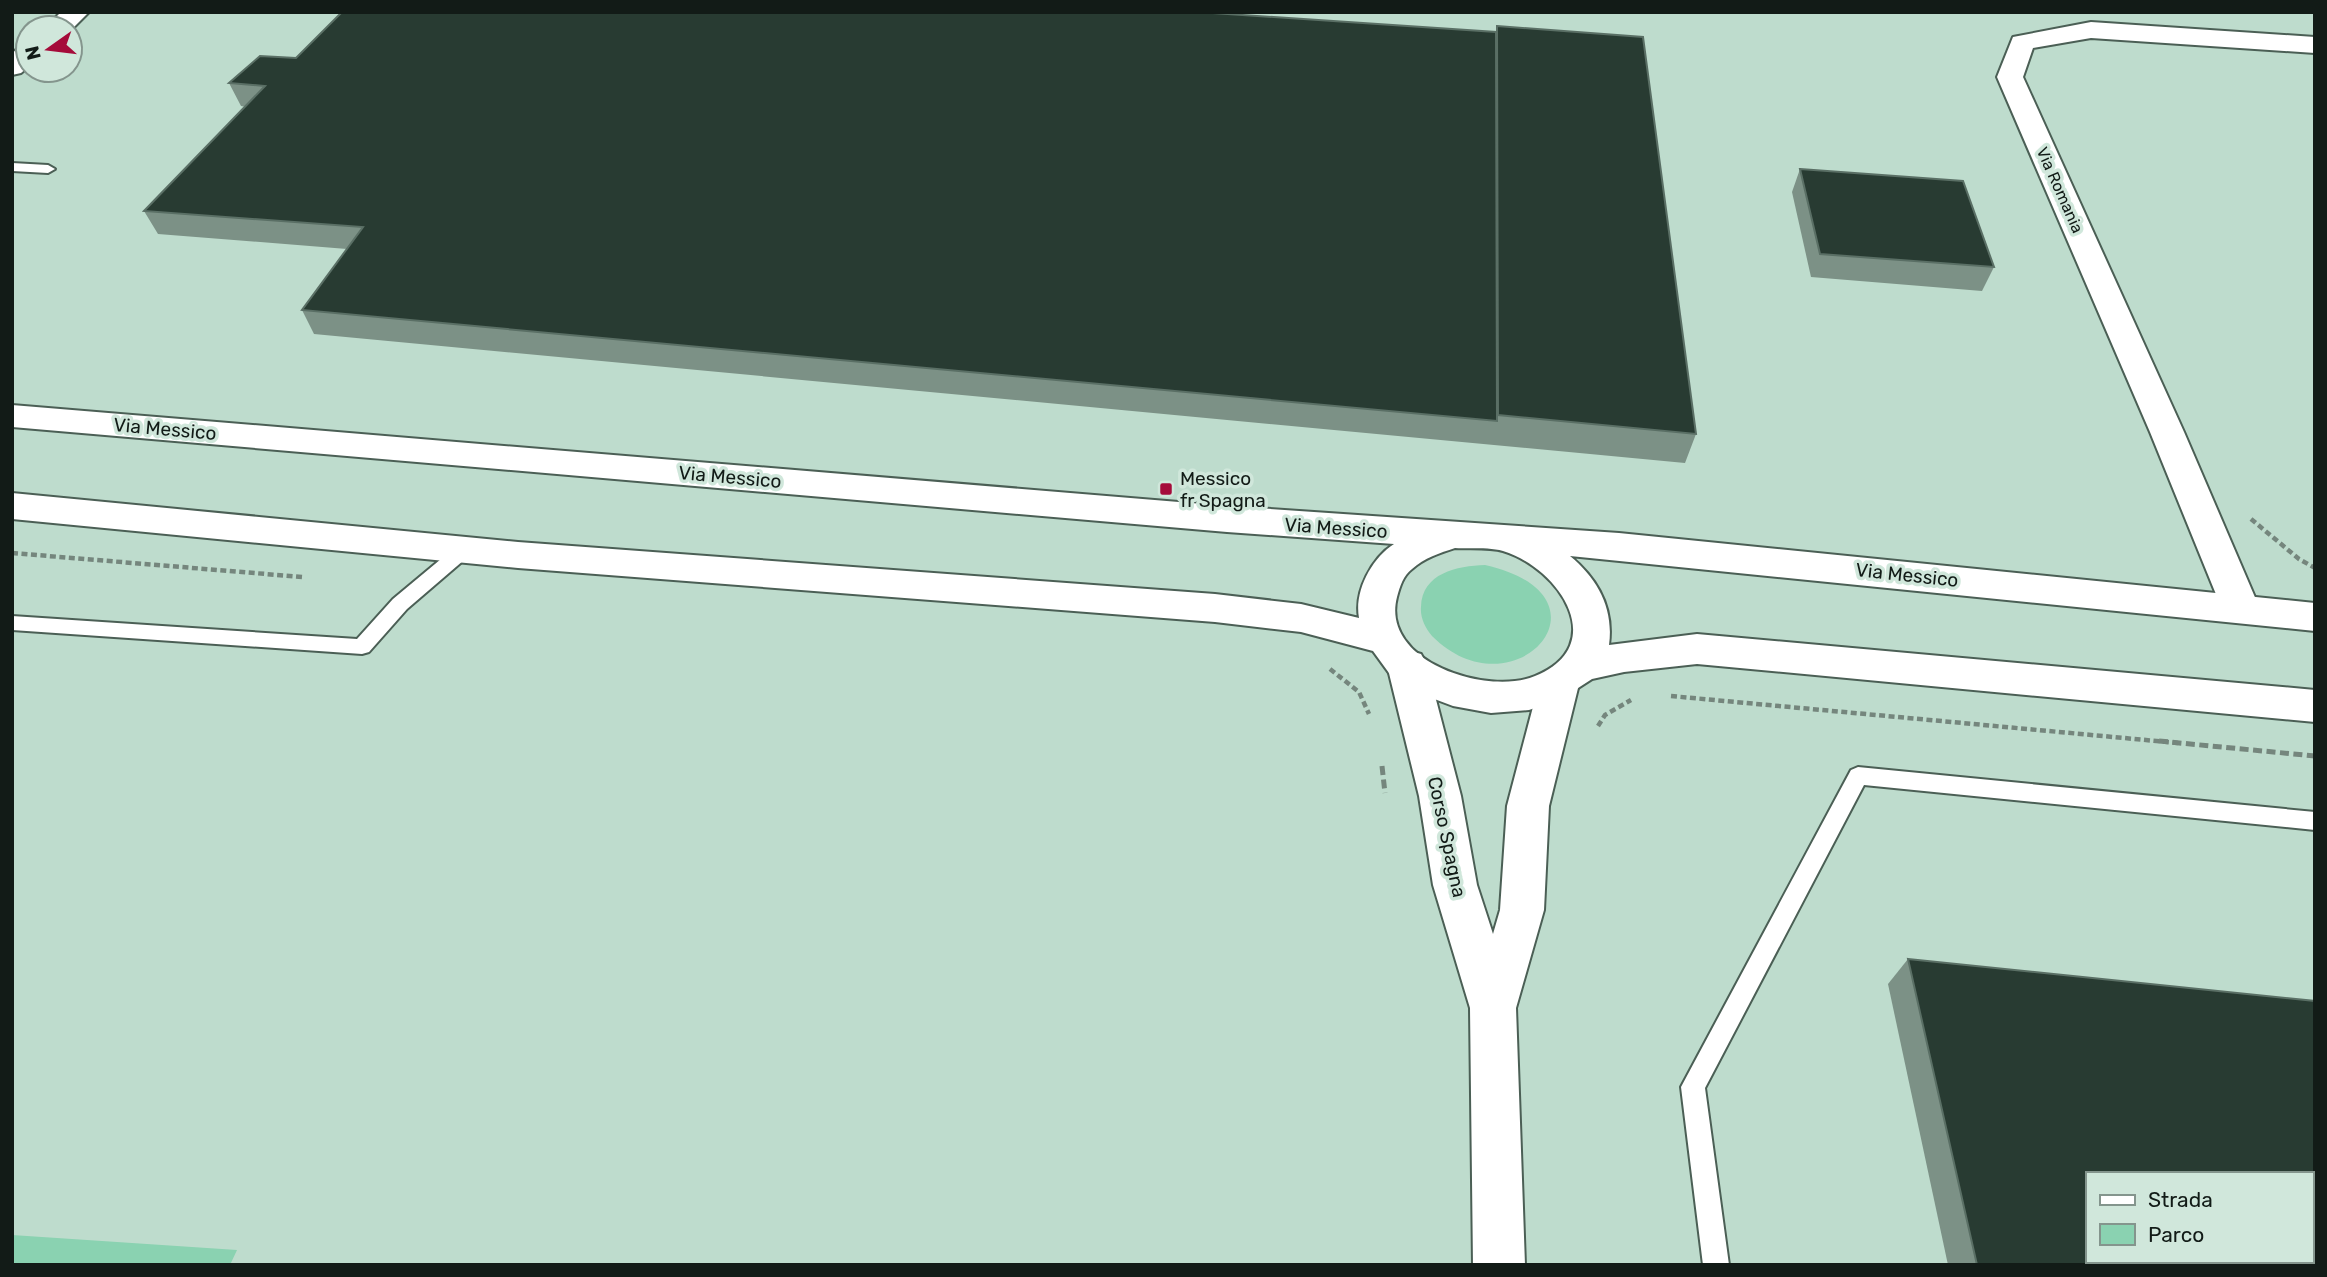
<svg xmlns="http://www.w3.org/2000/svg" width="2327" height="1277" font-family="Rubik,sans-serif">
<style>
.built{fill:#bedccd;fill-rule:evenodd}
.green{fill:#8ad2b1}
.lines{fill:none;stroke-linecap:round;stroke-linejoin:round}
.lane-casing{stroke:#4b5f55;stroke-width:4}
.street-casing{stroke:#4b5f55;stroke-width:4}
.secondary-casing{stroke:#4b5f55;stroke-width:4}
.path-far1{stroke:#75867d;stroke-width:4.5;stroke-dasharray:6 3.5;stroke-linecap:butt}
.path{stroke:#75867d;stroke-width:5;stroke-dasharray:9 4.5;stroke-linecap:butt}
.lane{fill:#fff;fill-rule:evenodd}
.street{fill:#fff;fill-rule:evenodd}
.secondary{fill:#fff;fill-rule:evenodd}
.wall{fill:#7c9186}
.building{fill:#283b32;stroke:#5a6f65;stroke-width:2;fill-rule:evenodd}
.poi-dot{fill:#a50b3a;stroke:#d0e7db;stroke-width:2.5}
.labels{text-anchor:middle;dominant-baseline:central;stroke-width:7;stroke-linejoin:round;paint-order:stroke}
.far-street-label{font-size:16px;fill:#121b17;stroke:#d0e7db}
.street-label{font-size:19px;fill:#121b17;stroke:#d0e7db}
.poi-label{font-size:19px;fill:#121b17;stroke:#d0e7db;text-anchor:start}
</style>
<rect width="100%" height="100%" fill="#d0e7db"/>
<path class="built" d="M12 12H2315V1265H12ZM28 28H70V70H28ZM2087 1174H2311V1261H2087Z"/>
<g class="green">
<path d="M1485 565C1623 596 1514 718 1432 636 1425 628 1420 617 1421 607 1422 573 1457 566 1485 565Z"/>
<polygon points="12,1235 237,1250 230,1265 12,1265"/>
</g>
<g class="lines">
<g class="lane-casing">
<g id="lane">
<polygon points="12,163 48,165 55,169 48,173 12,171"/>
<polygon points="465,542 471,544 474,549 471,554 407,609 369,652 362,654 12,630 12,616 357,639 393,599 459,544"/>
<polygon points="1858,767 2315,812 2315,830 1864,785 1705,1088 1729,1265 1703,1265 1681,1087 1851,770"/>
</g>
</g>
<g class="street-casing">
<g id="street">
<polygon points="61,12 89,12 70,31 70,28 45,28"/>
<polygon points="2091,22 2315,37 2315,53 2091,38 2033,48 2023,77 2184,432 2260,609 2254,619 2241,623 2228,619 2222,609 2150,432 1997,77 2013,37"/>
<polygon points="28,45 28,67 21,73 12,75 12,53 19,48"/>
<polygon points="1407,650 1421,654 1427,665 1461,796 1477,885 1493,934 1500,910 1507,806 1539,684 1545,673 1559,668 1573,673 1579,684 1549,806 1544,910 1516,1008 1525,1265 1473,1265 1470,1008 1433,885 1419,796 1387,665 1393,654"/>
</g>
</g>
<g class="secondary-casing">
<path id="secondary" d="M12 405 1227 506 1619 533 2315 603V631L1570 556C1598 579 1614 609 1609 645L1697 634 2315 690V722L1697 664 1624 672 1592 679 1561 699 1529 710 1491 713 1453 706 1421 694 1389 673 1373 651 1301 632 1215 622 518 568 12 519V493L518 542 1215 594 1301 604 1359 618C1354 591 1372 558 1394 544L1227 532 12 427ZM1455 548C1469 549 1489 547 1503 551 1559 568 1611 645 1535 676 1488 696 1380 662 1397 597 1400 586 1403 576 1412 569 1424 558 1440 553 1455 548Z"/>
</g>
<g class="path-far1">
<polyline points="2251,519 2299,559 2315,568"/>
<polyline points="12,553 302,577"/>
<polyline points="1330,669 1359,692 1369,714"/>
<polyline points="1671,696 2178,743"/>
<polyline points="1598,726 1605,715 1631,700"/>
</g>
<g class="path">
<polyline points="2159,741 2315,756"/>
<polyline points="1382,766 1385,793"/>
</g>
<use href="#lane" class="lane"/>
<use href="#street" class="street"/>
<use href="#secondary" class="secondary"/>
</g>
<g class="wall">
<polygon points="1497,26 1696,434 1685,463 314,334 302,310 347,249 158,234 144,211 246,107 241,106 229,83 296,58 1496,32"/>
<polygon points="1800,169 1994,267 1982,291 1811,277 1792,192"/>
<polygon points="1908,959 2315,1265 1948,1265 1888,984"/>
</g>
<g class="building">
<polygon points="342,12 1198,12 1496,32 1497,421 302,310 363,227 144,211 265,86 229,83 260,56 296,58"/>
<polygon points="1497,26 1643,37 1696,434 1498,415"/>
<polygon points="1800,169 1963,181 1994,267 1820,254"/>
<path d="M1908 959 2315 1001V1265H1977ZM2087 1174H2311V1261H2087Z"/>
</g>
<rect class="poi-dot" x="1159" y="482" width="14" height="14" rx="3.5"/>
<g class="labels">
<g class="far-street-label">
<text transform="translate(2060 190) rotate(66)">Via Romania</text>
</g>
<g class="street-label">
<text transform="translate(165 429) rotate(5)">Via Messico</text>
<text transform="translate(730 477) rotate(5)">Via Messico</text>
<text transform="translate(1336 528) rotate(4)">Via Messico</text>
<text transform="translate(1907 575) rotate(6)">Via Messico</text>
<text transform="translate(1447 837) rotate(78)">Corso Spagna</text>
</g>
<g class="poi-label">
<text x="1180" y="478">Messico<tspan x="1180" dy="22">fr Spagna</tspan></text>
</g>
</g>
<rect width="2327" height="1277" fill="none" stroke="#121b17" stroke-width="28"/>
<rect x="2086" y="1172" width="228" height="91" fill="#d0e7db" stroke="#84958d" stroke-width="2"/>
<rect x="2100" y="1195" width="35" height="10" fill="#ffffff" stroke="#84958d" stroke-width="2"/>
<text x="2148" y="1207" font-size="21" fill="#121b17">Strada</text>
<rect x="2100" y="1224" width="35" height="21" fill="#8ad2b1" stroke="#84958d" stroke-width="2"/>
<text x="2148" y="1242" font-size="21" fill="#121b17">Parco</text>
<g transform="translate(49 49) rotate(256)"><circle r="33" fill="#d0e7db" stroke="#84958d" stroke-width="2"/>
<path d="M0-5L12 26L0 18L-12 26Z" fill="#a50b3a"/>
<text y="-10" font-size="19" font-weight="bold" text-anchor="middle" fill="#121b17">N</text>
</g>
</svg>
